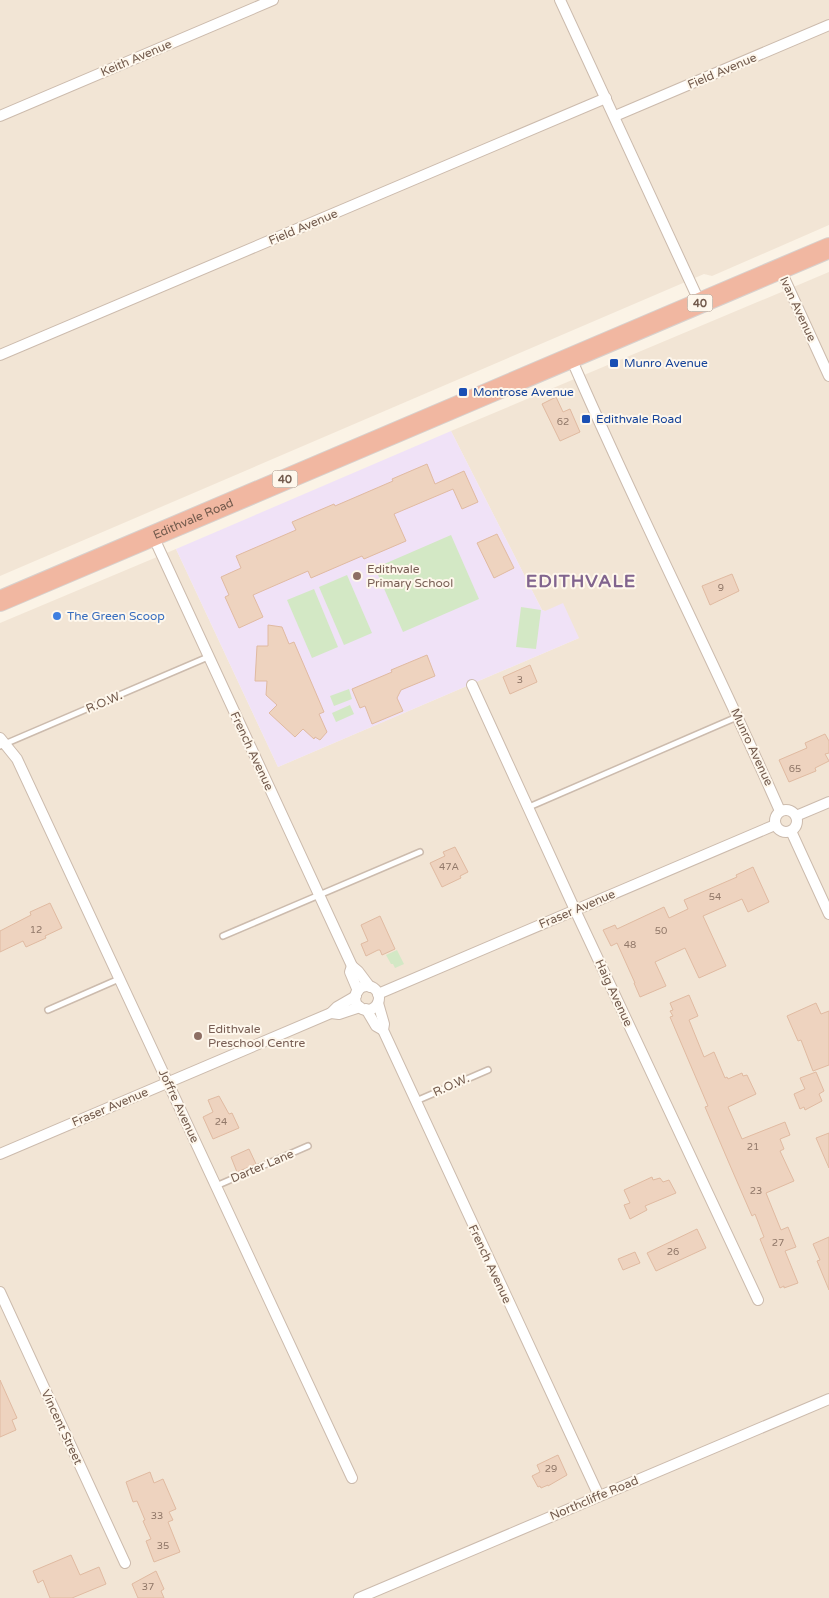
<svg xmlns="http://www.w3.org/2000/svg" width="829" height="1598" font-family="'Varela Round',sans-serif">
<style>
.residential{fill:#f2e5d5}
.education{fill:#f0e2f7}
.green{fill:#d3e8c5}
.building{fill:#eed3bf;stroke:#e0baa1}
.lines{fill:none;stroke-linecap:round;stroke-linejoin:round}
.lane-casing{stroke:#ccbbad;stroke-width:8}
.street-casing{stroke:#ccbbad;stroke-width:12}
.highway-casing{stroke:#d8d1cd;stroke-width:22}
.lane{stroke:#fff;stroke-width:5}
.street{stroke:#fff;stroke-width:10}
.highway{stroke:#f1b7a1;stroke-width:20}
.transit-dot{fill:#1a4fb4;stroke:#fef7ec;stroke-width:2}
.education-dot{fill:#8d6e63;stroke:#fef7ec;stroke-width:2}
.shop-dot{fill:#3f7fe0;stroke:#fef7ec;stroke-width:2}
.labels{text-anchor:middle;dominant-baseline:central;stroke-width:4;stroke-linejoin:round;paint-order:stroke}
.number-label{font-size:10px;fill:#917869}
.shield{fill:#fef7ec;stroke:#9c897c;stroke-width:1}
.shield-label{font-size:11px;font-weight:bold;fill:#725a4c}
.street-label{font-size:12px;fill:#725a4c;stroke:#fef7ec}
.transit-label{font-size:12px;fill:#164399;stroke:#fef7ec;text-anchor:start}
.education-label{font-size:12px;fill:#785e54;stroke:#fef7ec;text-anchor:start}
.shop-label{font-size:12px;fill:#366cbe;stroke:#fef7ec;text-anchor:start}
.district-label{font-size:18px;font-weight:bold;letter-spacing:1px;fill:#81648e;stroke:#fef7ec}
</style>
<rect width="100%" height="100%" fill="#fbf3e6"/>
<g class="residential">
<polygon points="0,0 829,0 829,225 712,276 704,274 0,576"/>
<polygon points="829,272 829,1598 0,1598 0,623 176,549 278,767 579,638 545,611 542,610 451,431"/>
</g>
<polygon class="education" points="451,431 542,610 545,611 563,603 579,638 278,767 176,549"/>
<g class="green">
<polygon points="451,535 479,599 403,632 375,568"/>
<polygon points="347,575 372,633 344,645 319,587"/>
<polygon points="314,589 338,647 312,658 287,600"/>
<polygon points="521,607 541,610 536,649 516,647"/>
<polygon points="349,689 352,699 334,706 330,696"/>
<polygon points="350,705 354,714 336,722 332,713"/>
<polygon points="397,950 404,964 395,968 393,964 391,964 386,955"/>
</g>
<g class="building">
<polygon points="556,397 563,412 570,409 580,432 560,441 542,404"/>
<polygon points="427,464 435,484 464,471 478,502 462,509 453,489 394,514 406,541 364,559 362,556 311,578 308,571 253,595 263,617 239,628 225,597 229,595 221,577 241,568 236,556 296,530 292,522 334,504 335,506 393,481 392,479"/>
<polygon points="497,534 514,568 494,578 477,543"/>
<polygon points="732,574 739,591 710,605 702,586"/>
<polygon points="268,625 282,627 289,644 294,642 324,712 319,714 327,732 320,740 315,737 314,739 303,729 295,737 269,713 277,705 266,695 267,681 255,681 257,646 268,646"/>
<polygon points="427,655 435,676 401,690 397,698 403,711 372,724 365,706 360,708 352,689 392,672 391,670"/>
<polygon points="530,665 537,682 510,694 503,677"/>
<polygon points="825,734 829,741 829,753 825,754 829,761 815,768 816,771 789,782 779,760 807,748 805,743"/>
<polygon points="455,847 468,872 460,876 461,878 442,887 430,863 445,856 443,852"/>
<polygon points="753,867 769,902 748,912 742,899 703,916 726,966 699,978 685,948 655,962 666,986 640,997 634,983 635,983 617,943 611,946 603,930 615,925 617,929 664,907 669,918 688,909 684,900 737,877 736,875"/>
<polygon points="50,903 62,928 45,936 46,938 26,947 23,941 0,952 0,931 31,915 30,912"/>
<polygon points="380,916 395,949 382,955 380,950 378,950 366,956 361,944 368,941 361,925"/>
<polygon points="689,995 698,1016 689,1020 704,1057 714,1052 725,1078 727,1077 728,1079 742,1073 743,1076 747,1075 756,1094 728,1107 742,1139 785,1122 790,1135 780,1139 784,1149 780,1151 794,1181 766,1193 781,1230 788,1227 796,1247 785,1251 798,1283 784,1288 784,1286 780,1288 760,1239 764,1237 755,1214 752,1216 732,1170 705,1107 708,1106 670,1017 673,1016 670,1011 673,1010 670,1003"/>
<polygon points="816,1003 821,1014 829,1011 829,1065 813,1071 801,1040 798,1041 787,1016"/>
<polygon points="816,1072 824,1091 819,1094 822,1101 805,1110 804,1107 800,1109 794,1094 805,1089 800,1078"/>
<polygon points="219,1096 229,1114 232,1113 239,1128 213,1139 203,1117 213,1112 208,1100"/>
<polygon points="829,1133 829,1168 816,1138"/>
<polygon points="249,1149 256,1164 237,1172 231,1157"/>
<polygon points="652,1177 653,1180 660,1178 663,1182 669,1180 676,1193 645,1206 647,1210 630,1219 624,1205 630,1203 624,1190"/>
<polygon points="697,1229 706,1248 656,1271 647,1253"/>
<polygon points="829,1237 829,1290 817,1261 820,1260 813,1244"/>
<polygon points="635,1252 640,1263 623,1270 618,1259"/>
<polygon points="0,1380 17,1418 12,1420 16,1430 0,1437"/>
<polygon points="558,1455 567,1475 548,1486 548,1485 541,1488 540,1486 538,1487 532,1476 540,1472 537,1465"/>
<polygon points="150,1472 154,1483 163,1479 176,1509 169,1512 173,1520 168,1522 180,1552 154,1562 146,1541 151,1539 143,1521 145,1520 137,1501 133,1502 126,1482"/>
<polygon points="71,1555 80,1575 99,1567 106,1584 72,1598 50,1598 43,1580 38,1583 33,1571"/>
<polygon points="156,1571 164,1589 161,1591 164,1598 138,1598 132,1584"/>
</g>
<g class="lines">
<g class="lane-casing">
<g id="lane">
<polyline points="0,746 208,657"/>
<polyline points="529,807 737,717"/>
<polyline points="223,936 420,852"/>
<polyline points="48,1010 119,979"/>
<polyline points="416,1101 488,1070"/>
<polyline points="216,1186 308,1146"/>
</g>
</g>
<g class="street-casing">
<g id="street">
<polyline points="560,0 700,303"/>
<polyline points="0,116 273,0"/>
<polyline points="615,116 829,25"/>
<polyline points="780,269 829,376"/>
<polyline points="0,355 606,98"/>
<path d="M571 358C637 511 713 659 780 811"/>
<polyline points="153,536 352,966 358,971 370,987"/>
<polyline points="472,685 575,910 758,1300"/>
<polyline points="0,738 17,759 352,1478"/>
<circle cx="786" cy="821" r="11"/>
<polyline points="796,816 829,802"/>
<polyline points="791,831 829,914"/>
<polyline points="352,966 350,972 358,991"/>
<circle cx="367" cy="998" r="12"/>
<polyline points="378,994 775,825"/>
<polyline points="378,1003 384,1024 383,1030 599,1496"/>
<polyline points="366,1009 376,1026 383,1030"/>
<polyline points="331,1013 339,1014 360,1007"/>
<polyline points="0,1154 331,1013 337,1007 356,996"/>
<polyline points="0,1292 125,1563"/>
<polyline points="359,1598 829,1399"/>
</g>
</g>
<g class="highway-casing">
<g id="highway">
<path id="s1" d="M0 601 829 248"/>
</g>
</g>
<use href="#lane" class="lane"/>
<use href="#street" class="street"/>
<use href="#highway" class="highway"/>
</g>
<g class="transit-dot">
<rect x="609" y="358" width="10" height="10" rx="2.5"/>
<rect x="458" y="387" width="10" height="10" rx="2.5"/>
<rect x="581" y="414" width="10" height="10" rx="2.5"/>
</g>
<g class="education-dot">
<circle cx="357" cy="576" r="5"/>
<circle cx="198" cy="1036" r="5"/>
</g>
<circle class="shop-dot" cx="57" cy="616" r="5"/>
<g class="labels">
<g class="number-label">
<text x="563" y="422">62</text>
<text x="721" y="588">9</text>
<text x="520" y="680">3</text>
<text x="795" y="769">65</text>
<text x="449" y="867">47A</text>
<text x="715" y="897">54</text>
<text x="36" y="930">12</text>
<text x="661" y="931">50</text>
<text x="630" y="945">48</text>
<text x="221" y="1122">24</text>
<text x="753" y="1147">21</text>
<text x="756" y="1191">23</text>
<text x="778" y="1243">27</text>
<text x="673" y="1252">26</text>
<text x="551" y="1469">29</text>
<text x="157" y="1516">33</text>
<text x="163" y="1546">35</text>
<text x="148" y="1587">37</text>
</g>
<g class="shield">
<rect x="687.5" y="294.5" width="25" height="17" rx="4"/>
<rect x="272.5" y="470.5" width="25" height="17" rx="4"/>
</g>
<g class="shield-label">
<text x="700" y="303">40</text>
<text x="285" y="479">40</text>
</g>
<g class="street-label">
<text transform="translate(136 58) rotate(-23)">Keith Avenue</text>
<text transform="translate(722 71) rotate(-23)">Field Avenue</text>
<text transform="translate(303 227) rotate(-23)">Field Avenue</text>
<text transform="translate(798 309) rotate(65)">Ivan Avenue</text>
<text stroke="none"><textPath href="#s1" startOffset="210">Edithvale Road</textPath></text>
<text transform="translate(104 702) rotate(-23)">R.O.W.</text>
<text transform="translate(752 747) rotate(65)">Munro Avenue</text>
<text transform="translate(252 751) rotate(65)">French Avenue</text>
<text transform="translate(577 909) rotate(-23)">Fraser Avenue</text>
<text transform="translate(614 993) rotate(65)">Haig Avenue</text>
<text transform="translate(451 1085) rotate(-24)">R.O.W.</text>
<text transform="translate(179 1106) rotate(65)">Joffre Avenue</text>
<text transform="translate(110 1107) rotate(-23)">Fraser Avenue</text>
<text transform="translate(262 1166) rotate(-23)">Darter Lane</text>
<text transform="translate(490 1264) rotate(65)">French Avenue</text>
<text transform="translate(62 1427) rotate(65)">Vincent Street</text>
<text transform="translate(594 1498) rotate(-23)">Northcliffe Road</text>
</g>
<g class="transit-label">
<text x="624" y="363">Munro Avenue</text>
<text x="473" y="392">Montrose Avenue</text>
<text x="596" y="419">Edithvale Road</text>
</g>
<g class="education-label">
<text x="367" y="569">Edithvale<tspan x="367" dy="14">Primary School</tspan></text>
<text x="208" y="1029">Edithvale<tspan x="208" dy="14">Preschool Centre</tspan></text>
</g>
<g class="shop-label">
<text x="67" y="616">The Green Scoop</text>
</g>
<g class="district-label">
<text x="581" y="581">EDITHVALE</text>
</g>
</g>
</svg>
